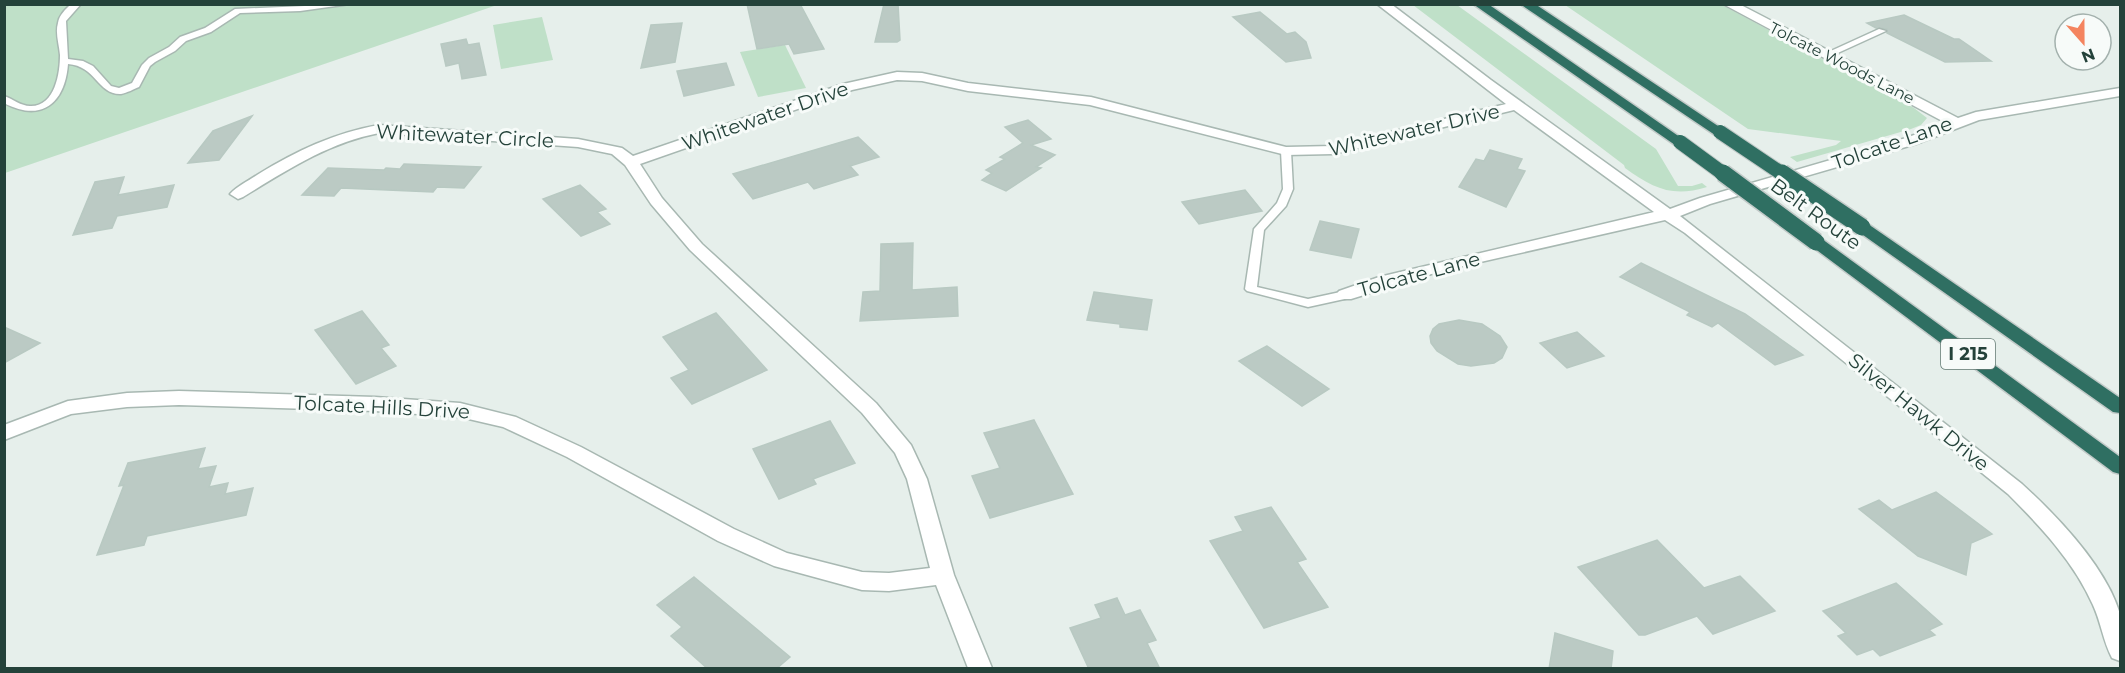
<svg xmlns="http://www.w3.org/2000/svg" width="2125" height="673" font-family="Montserrat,sans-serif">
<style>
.green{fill:#bfe0c8}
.building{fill:#bbcac4;stroke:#b8c9c2;stroke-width:1.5}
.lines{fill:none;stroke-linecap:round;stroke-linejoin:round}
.service-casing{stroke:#a8b8b2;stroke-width:3}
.minor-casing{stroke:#a8b8b2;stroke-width:3}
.motorway-casing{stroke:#c2cac8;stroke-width:3}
.service{fill:#fff;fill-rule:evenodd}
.minor{fill:#fff;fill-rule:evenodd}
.motorway{fill:#2f6f62;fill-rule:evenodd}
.motorway-bridge-far1-casing{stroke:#c2cac8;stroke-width:16;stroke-linecap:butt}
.motorway-bridge-casing{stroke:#c2cac8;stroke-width:20;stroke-linecap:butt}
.motorway-bridge-far1{stroke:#2f6f62;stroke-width:14}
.motorway-bridge{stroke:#2f6f62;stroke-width:17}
.labels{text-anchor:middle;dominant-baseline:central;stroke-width:6;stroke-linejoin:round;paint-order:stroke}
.far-street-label{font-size:16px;fill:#24423a;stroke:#f7fbf9}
.shield{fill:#f7fbf9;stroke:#637a73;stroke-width:1.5}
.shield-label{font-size:18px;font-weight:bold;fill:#24423a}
.street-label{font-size:20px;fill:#24423a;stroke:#f7fbf9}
</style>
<rect width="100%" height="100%" fill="#e6efeb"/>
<g class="green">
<polygon points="5,4 497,5 5,173"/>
<path d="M1413 5H1457L1656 149 1678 186H1692L1702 183 1707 187C1672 198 1653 188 1625 168L1624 165Z"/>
<polygon points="1565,5 1722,5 1914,108 1927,118 1921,125 1911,129 1797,162 1790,157 1836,145 1841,141 1748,129"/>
<polygon points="542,17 553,60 501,69 493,25"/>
<polygon points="785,45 806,88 758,97 740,52"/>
</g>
<g class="building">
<polygon points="747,4 800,4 824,49 794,54 789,44 757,49"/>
<polygon points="884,4 898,4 900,40 897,42 875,42"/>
<polygon points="1260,12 1287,34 1295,32 1306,42 1311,58 1286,62 1233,17"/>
<polygon points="1904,15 1954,39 1959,39 1991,61 1945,62 1887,33 1887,29 1876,28 1867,23"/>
<polygon points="682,23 675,62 641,68 651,25"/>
<polygon points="466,39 468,45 479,43 486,75 462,79 459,63 446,66 441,44"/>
<polygon points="726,63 734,85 684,96 677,71"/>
<polygon points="252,116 219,160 188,163 213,131"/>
<polygon points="1028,120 1051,139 1031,145 1055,155 1036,167 1041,168 1006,191 982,180 992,173 986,170 1005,159 1000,157 1023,143 1005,127"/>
<polygon points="858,137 879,157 850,166 858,175 814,189 808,182 753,199 733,174"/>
<polygon points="1490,150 1522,159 1517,169 1525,171 1506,207 1459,187 1476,159 1484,161"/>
<polygon points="404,164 481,167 464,188 437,187 433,192 341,188 334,196 302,195 328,168 384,170 386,168 400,169"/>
<polygon points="124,177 118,195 174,185 167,207 117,216 112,228 73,235 95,182"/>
<polygon points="580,185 606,209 597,212 610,224 581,236 543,199"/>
<polygon points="1245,190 1262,211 1199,224 1182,202"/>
<polygon points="1320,221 1359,229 1351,258 1310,250"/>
<polygon points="913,243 912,290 957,287 958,316 860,321 863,292 880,291 881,244"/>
<polygon points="1641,263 1745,314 1803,355 1775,365 1718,323 1712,327 1687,315 1690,312 1620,277"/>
<polygon points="1094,292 1152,300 1147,330 1120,327 1120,324 1087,320"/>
<polygon points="362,311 389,345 381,348 396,366 356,384 315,330"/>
<polygon points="716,313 767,370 692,404 671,378 689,370 663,337"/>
<polygon points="1459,320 1482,324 1500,336 1507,347 1502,358 1494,363 1471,366 1458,364 1437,351 1431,343 1430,336 1433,329 1439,324"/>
<polygon points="4,327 40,343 4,363"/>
<polygon points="1577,332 1604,356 1567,368 1540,343"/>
<polygon points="1267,346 1329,389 1302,406 1239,361"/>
<polygon points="1034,420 1073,494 990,518 972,476 1000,468 984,433"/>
<polygon points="830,421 855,463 813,479 816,484 779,499 753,449"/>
<polygon points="205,448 198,469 216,466 209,487 228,483 225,494 253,488 246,515 147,536 144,545 97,555 124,485 119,486 128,463"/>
<polygon points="1936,492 1992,534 1971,543 1966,575 1918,556 1859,509 1879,500 1892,510"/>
<polygon points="1271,507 1306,559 1297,562 1328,607 1264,628 1210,541 1243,531 1235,517"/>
<polygon points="1657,540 1704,588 1740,576 1775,611 1713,634 1697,616 1645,635 1639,635 1578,567"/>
<polygon points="694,577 790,657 776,669 708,669 671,636 682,627 657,605"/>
<polygon points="1896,583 1942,624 1929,630 1935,635 1880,656 1873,649 1857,655 1838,636 1846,633 1823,611"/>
<polygon points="1117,598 1125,615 1140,610 1156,640 1147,643 1160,669 1089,669 1070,628 1101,618 1095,605"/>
<polygon points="1555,633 1613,651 1611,669 1549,669"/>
</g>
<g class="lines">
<g class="service-casing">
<g id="service">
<path d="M71 4H81L66 21 68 59 83 61 93 66 111 86 119 88 132 83 142 65 149 58 169 47 180 37 205 28 235 9 350 4 300 11 240 13 211 32 186 41 175 51 155 62 150 66 139 87C134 89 127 93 121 94 98 95 96 66 68 64 65 103 42 123 4 103V96C13 99 21 106 30 106 55 107 60 73 60 55 59 44 55 33 58 23 59 15 66 9 71 4Z"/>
<polygon points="1879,29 1886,31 1829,57 1822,55"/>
<polygon points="1286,148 1291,151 1293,189 1286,206 1264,230 1257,287 1308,299 1345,291 1351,295 1349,298 1308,307 1247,291 1245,289 1254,229 1277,203 1283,189 1281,151"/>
</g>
</g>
<g class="minor-casing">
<path id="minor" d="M1377 4H1391L1491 80 1670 209 1700 198 1906 138 1946 123 1723 4H1739L1958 118 1976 112 2120 88V96L1979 120 1916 144 1710 204 1680 216 2022 484C2057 516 2106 567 2120 614 2124 628 2120 647 2120 661L2112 658C2103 641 2101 622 2093 605 2074 562 2041 527 2008 494L1685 233 1665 220 1441 271 1351 299H1339L1336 295 1339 291 1379 277 1654 212 1514 110 1333 154 1286 155 1090 105 968 91 922 81 897 80 852 90 640 164 662 198 702 244 876 403 911 445 927 479 954 575 992 668H968L936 585 889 591 862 590 774 566 718 541 567 457 503 427 460 417 375 411 179 405 127 407 71 414 4 440V425L68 401 127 393 179 391 375 397 460 403 516 417 581 447 734 529 787 553 862 572 889 573 930 568 907 479 895 453 862 413 690 250 651 204 625 165 612 154 578 147 379 133C328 143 287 170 243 197L238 199 230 194C237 186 248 181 257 175 296 151 334 133 379 125L578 139 622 148 633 156 843 84 897 72 922 73 968 83 1091 97 1286 147 1333 146 1506 104Z"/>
</g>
<g class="motorway-casing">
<g id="motorway">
<polygon points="1473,4 1488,4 1687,142 1685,145 1675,145"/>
<polygon points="1520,4 1535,4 1727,132 1725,135 1715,135"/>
<polygon points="1862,222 1868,224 2120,398 2120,413 2113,412 1856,230 1854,227"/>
<polygon points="1816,237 1822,239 2120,457 2120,474 2113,472 1810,245 1808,242 1810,239"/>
</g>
</g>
<use href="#service" class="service"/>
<use href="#minor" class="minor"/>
<use href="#motorway" class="motorway"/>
<g class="motorway-bridge-far1-casing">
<g id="motorway-bridge-far1">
<polyline points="1720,132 1784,175"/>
<polyline points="1680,142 1725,175"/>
</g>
</g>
<g class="motorway-bridge-casing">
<g id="motorway-bridge">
<polyline points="1723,173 1816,242"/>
<polyline points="1782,173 1862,227"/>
</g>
</g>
<use href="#motorway-bridge-far1" class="motorway-bridge-far1"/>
<use href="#motorway-bridge" class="motorway-bridge"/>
</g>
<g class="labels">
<g class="far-street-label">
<text transform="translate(1842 63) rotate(27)">Tolcate Woods Lane</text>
</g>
<rect class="shield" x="1941" y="339" width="54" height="30" rx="4.5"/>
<g class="shield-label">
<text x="1968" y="354">I 215</text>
</g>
<g class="street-label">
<text transform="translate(765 116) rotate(-19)">Whitewater Drive</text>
<text transform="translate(1414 130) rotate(-13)">Whitewater Drive</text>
<text transform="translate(465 136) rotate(3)">Whitewater Circle</text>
<text transform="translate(1892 143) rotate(-19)">Tolcate Lane</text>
<text transform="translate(1816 214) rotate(36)">Belt Route</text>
<text transform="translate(1419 274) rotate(-15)">Tolcate Lane</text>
<text transform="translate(382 407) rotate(3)">Tolcate Hills Drive</text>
<text transform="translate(1919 412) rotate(39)">Silver Hawk Drive</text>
</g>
</g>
<rect width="2125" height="673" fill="none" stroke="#24423a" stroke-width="12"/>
<g transform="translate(2083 42) rotate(159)"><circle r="28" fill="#f7fbf9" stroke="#a3b1ad" stroke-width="1.5"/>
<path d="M0-4.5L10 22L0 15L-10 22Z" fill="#f4845f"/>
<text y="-9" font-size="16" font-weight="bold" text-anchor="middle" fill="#24423a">N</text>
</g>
</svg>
